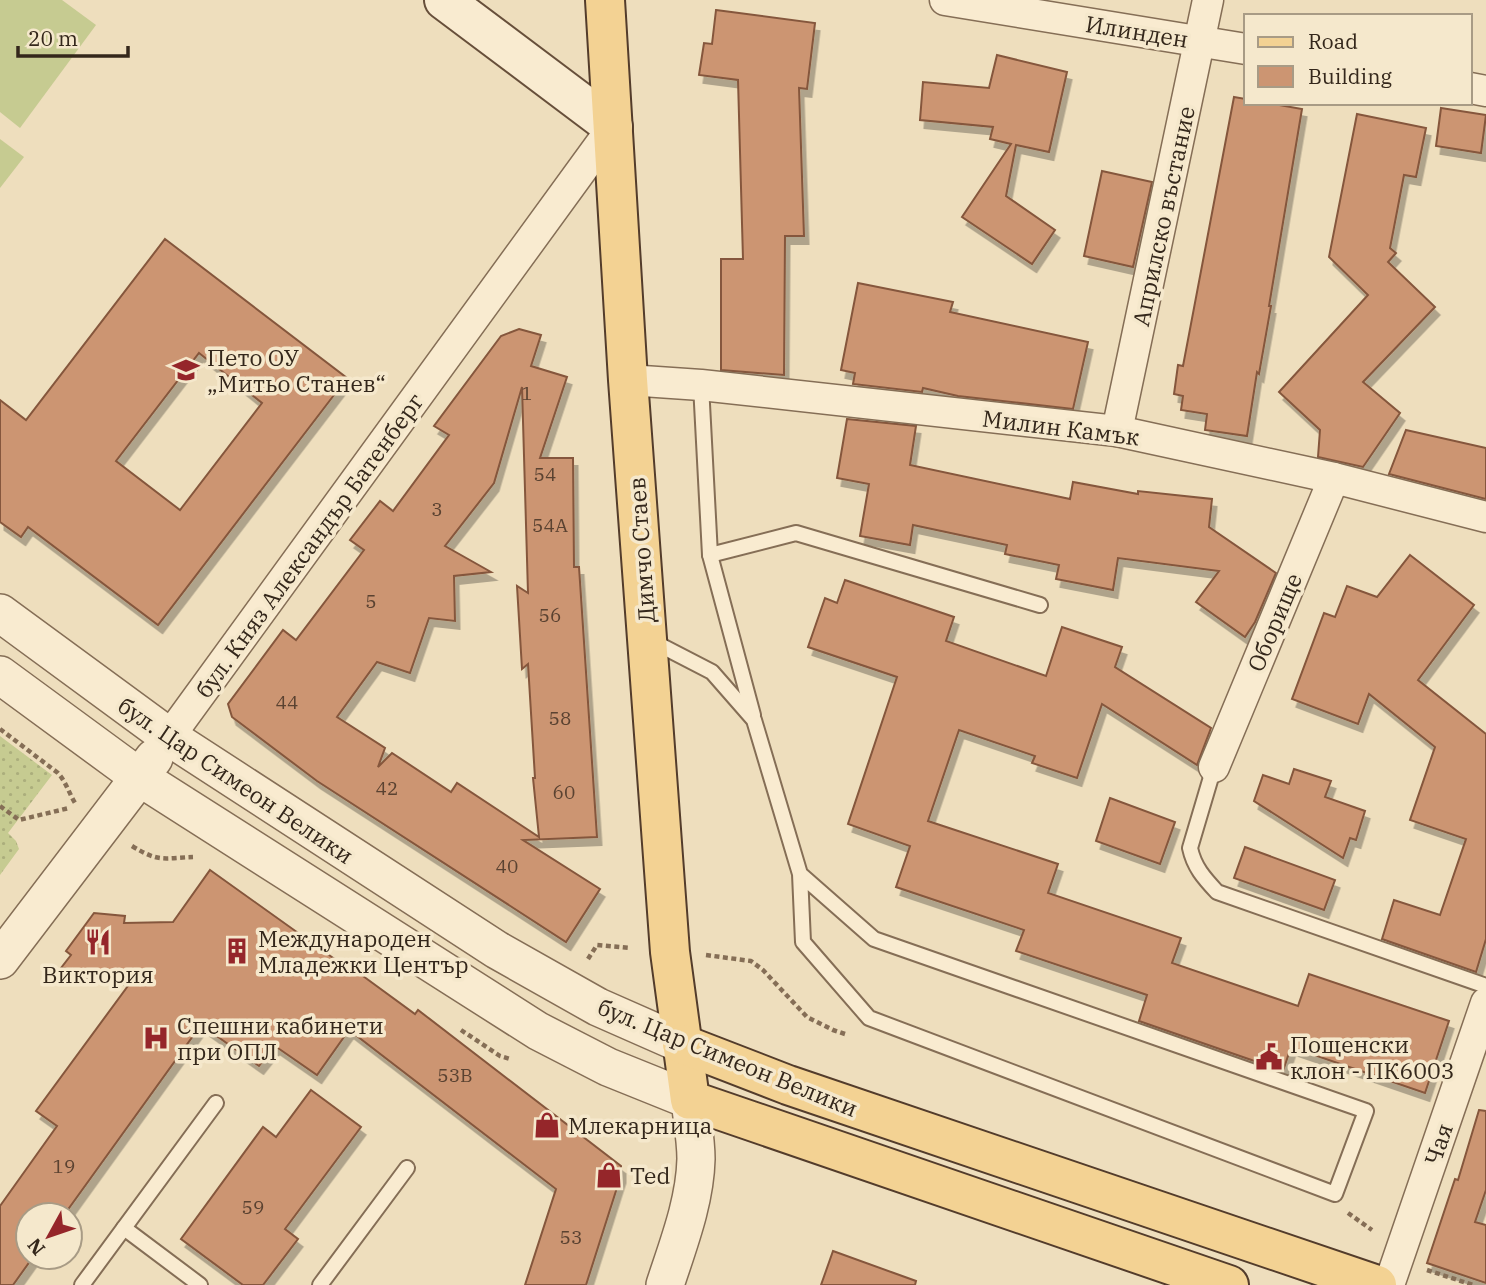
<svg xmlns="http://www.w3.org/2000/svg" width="1486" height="1285" font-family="'IBM Plex Serif',serif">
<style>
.park{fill:url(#park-dots)}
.pitch{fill:#c6cb91}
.building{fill:#cc9572;stroke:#85573c;stroke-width:2;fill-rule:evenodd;filter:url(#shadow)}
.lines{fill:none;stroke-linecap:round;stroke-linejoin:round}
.service-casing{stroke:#856e56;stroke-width:18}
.minor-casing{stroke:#856e56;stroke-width:33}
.tertiary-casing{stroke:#856e56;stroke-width:40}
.secondary-casing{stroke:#674f3a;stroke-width:42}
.primary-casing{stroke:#533c2b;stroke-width:42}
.path{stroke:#856e56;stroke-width:4.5;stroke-dasharray:5 3.5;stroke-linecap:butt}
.service{stroke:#f9ebd0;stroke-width:14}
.minor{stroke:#f9ebd0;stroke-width:30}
.tertiary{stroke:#f9ebd0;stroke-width:37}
.secondary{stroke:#f9ebd0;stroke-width:38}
.primary{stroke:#f3d293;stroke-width:38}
.labels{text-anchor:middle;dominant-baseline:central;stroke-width:7;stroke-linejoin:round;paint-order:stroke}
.number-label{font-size:19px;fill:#5a4231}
.street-label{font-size:23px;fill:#34271b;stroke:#f5e8cc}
.poi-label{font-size:23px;fill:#34271b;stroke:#f5e8cc;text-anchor:start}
</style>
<defs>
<pattern id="park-dots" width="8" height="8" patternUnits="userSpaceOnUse" patternTransform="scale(1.75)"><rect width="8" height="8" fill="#c6cb91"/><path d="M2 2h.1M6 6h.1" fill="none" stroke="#abae7c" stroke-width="1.8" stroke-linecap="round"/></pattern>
<filter id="shadow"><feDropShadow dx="4.5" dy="8" stdDeviation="0" flood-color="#0004"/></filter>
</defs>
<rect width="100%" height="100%" fill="#eedebd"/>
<polygon class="park" points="0,736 52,775 8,833 16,841 19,849 0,875"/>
<g class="pitch">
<polygon points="0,0 62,0 96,25 20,128 0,112"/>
<polygon points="0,139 24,157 0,188"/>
</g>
<g class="building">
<polygon points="716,10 815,23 807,89 799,88 804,236 785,236 784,375 721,370 721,259 743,259 738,80 699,75 704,43 712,44"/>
<polygon points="997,55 1067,72 1049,152 1016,145 1006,196 1055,230 1032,264 962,217 1011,144 990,139 993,127 920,120 923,82 989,88"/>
<polygon points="1234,97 1246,99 1246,103 1268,103 1302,109 1269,306 1271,306 1259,374 1257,372 1247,436 1205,430 1207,414 1181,410 1183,396 1174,394 1178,365 1183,366"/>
<polygon points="1441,108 1486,115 1481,153 1436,146"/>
<polygon points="1357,114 1426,128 1416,177 1404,175 1390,248 1396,253 1388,262 1435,307 1363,382 1400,413 1363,467 1318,457 1320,430 1279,392 1368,295 1329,257"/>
<polygon points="1102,171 1152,182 1133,267 1084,256"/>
<path d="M165 239 347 378 158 625 28 527 21 537 0 522V400L26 420ZM199 353 262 403 180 510 116 461Z"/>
<polygon points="858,283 953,302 950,312 1088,342 1073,409 958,396 923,388 922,392 853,384 855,373 841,370"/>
<path d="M519 329 541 335 531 366 567 377 540 458H573L574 567H579L597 837 523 840 600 889 566 942 317 781 232 717 228 704 283 630 296 640 364 550 350 540 380 501 393 511 449 435 434 426 501 336ZM522 387 528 593 517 586 522 669 528 664 535 778H533L539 837 457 783 451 792 392 753 378 767 385 748 337 717 377 662 410 673 429 618 455 621 454 576 491 572 445 546 494 483Z"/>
<polygon points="847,419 916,426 910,465 1070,499 1073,482 1138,494 1138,491 1212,499 1209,527 1276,573 1255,622 1245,637 1196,602 1219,571 1118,558 1113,590 1056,579 1059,565 1005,554 1007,545 913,525 910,545 860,536 869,484 837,478"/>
<polygon points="1406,430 1486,448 1486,499 1389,474"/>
<polygon points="1410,555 1474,605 1418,680 1486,734 1486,939 1476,972 1382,939 1394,900 1440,915 1466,839 1410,820 1435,747 1369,694 1358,724 1292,699 1324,613 1335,617 1347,586 1377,597"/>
<polygon points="845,580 954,617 946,641 1046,676 1062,627 1122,647 1115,667 1211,728 1197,765 1102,704 1077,778 1032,763 1035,756 959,730 928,821 1058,864 1048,893 1181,938 1172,963 1298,1006 1309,974 1449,1021 1425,1093 1291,1047 1283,1071 1139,1021 1147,995 1016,951 1024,930 896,887 910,846 848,824 897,677 808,647 825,598 837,603"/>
<polygon points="1294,769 1331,781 1325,797 1365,811 1356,840 1350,838 1343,858 1254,801 1263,775 1289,784"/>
<polygon points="1110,798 1175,822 1160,864 1096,841"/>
<polygon points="1245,847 1335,880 1324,910 1234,878"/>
<polygon points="210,870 350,970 352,968 415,1014 418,1010 621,1166 621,1175 586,1285 525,1285 556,1189 349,1030 317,1075 275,1046 259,1066 201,1025 64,1215 28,1215 28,1257 33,1257 13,1285 0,1285 0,1206 57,1126 36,1111 133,979 61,968 71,955 66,951 94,913 125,916 124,923 173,922"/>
<polygon points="311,1090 361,1127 285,1229 298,1239 263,1285 243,1285 181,1239 263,1127 276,1137"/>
<polygon points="1479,1110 1486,1111 1486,1190 1475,1222 1486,1225 1486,1283 1427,1263 1455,1179 1458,1180"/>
<polygon points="833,1251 916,1281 915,1285 821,1285"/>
</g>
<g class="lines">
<g class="service-casing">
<g id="service">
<polyline points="701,385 710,555 753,715"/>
<polyline points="710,555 796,533 1040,605"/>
<polyline points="652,641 712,672 754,720 800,874 803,942 869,1018 1335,1194 1366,1111 874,939 800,874"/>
<path d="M1214 767 1190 848C1194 867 1204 878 1217 892L1486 986"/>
<polyline points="124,1228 200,1285"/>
<polyline points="82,1285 216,1103"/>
<polyline points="320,1285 407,1168"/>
</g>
</g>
<g class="minor-casing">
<g id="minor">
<polyline points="945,0 1246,49"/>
<polyline points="1470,88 1486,91"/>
<polyline points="628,380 701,385 1117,431 1334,478 1486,517"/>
<polyline points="1117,431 1208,0"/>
<polyline points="169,737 613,127"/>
<polyline points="1214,767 1334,478"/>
<polyline points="1389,1285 1486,1003"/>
</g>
</g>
<g class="tertiary-casing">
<g id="tertiary">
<polyline points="0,613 169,737 497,950 598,1007 682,1044"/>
<path d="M0 675 139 777 538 1031 608 1067 690 1100C692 1119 696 1139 696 1159 695 1202 678 1245 665 1285"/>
<polyline points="0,960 154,758"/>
</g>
</g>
<g class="secondary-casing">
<polyline id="secondary" points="444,0 613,127"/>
</g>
<g class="primary-casing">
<g id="primary">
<polyline points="605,0 628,380 670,952 690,1100 1229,1285"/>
<polyline points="682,1044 788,1085 1377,1285"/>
</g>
</g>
<g class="path">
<path d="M0 729 58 773C66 782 69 793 75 803"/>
<polyline points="0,806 19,820 69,808"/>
<path d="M132 846C160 863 163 858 193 857"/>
<polyline points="706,955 751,961 763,970 807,1017 833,1030 848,1035"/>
<polyline points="588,959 597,945 631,948"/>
<polyline points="461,1030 500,1056 510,1059"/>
<polyline points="1348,1213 1372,1230"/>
<polyline points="1427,1270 1473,1285"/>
</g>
<use href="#service" class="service"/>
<use href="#minor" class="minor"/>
<use href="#tertiary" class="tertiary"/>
<use href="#secondary" class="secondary"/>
<use href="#primary" class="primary"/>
</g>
<defs>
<g id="school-bare" transform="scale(2.1)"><path d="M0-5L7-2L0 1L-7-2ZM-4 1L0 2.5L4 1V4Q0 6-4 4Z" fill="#95262a" stroke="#f5e8cc" stroke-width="2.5" paint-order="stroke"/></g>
<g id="restaurant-bare" transform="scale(2.1)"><path d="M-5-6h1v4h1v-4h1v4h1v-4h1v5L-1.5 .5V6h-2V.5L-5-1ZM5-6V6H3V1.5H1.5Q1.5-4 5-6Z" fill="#95262a" stroke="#f5e8cc" stroke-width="2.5" paint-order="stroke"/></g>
<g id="building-bare" transform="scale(2.1)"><path d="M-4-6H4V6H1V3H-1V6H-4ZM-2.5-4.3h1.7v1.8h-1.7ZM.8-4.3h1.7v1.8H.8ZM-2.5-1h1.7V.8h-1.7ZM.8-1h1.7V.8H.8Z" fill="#95262a" stroke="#f5e8cc" stroke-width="2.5" paint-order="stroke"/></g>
<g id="hospital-bare" transform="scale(2.1)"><path d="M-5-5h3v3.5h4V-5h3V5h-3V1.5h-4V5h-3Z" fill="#95262a" stroke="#f5e8cc" stroke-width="2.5" paint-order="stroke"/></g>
<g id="civic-bare" transform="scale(2.1)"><path d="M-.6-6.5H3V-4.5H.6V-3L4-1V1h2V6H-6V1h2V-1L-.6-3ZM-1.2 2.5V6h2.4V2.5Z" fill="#95262a" stroke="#f5e8cc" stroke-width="2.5" paint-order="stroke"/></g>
<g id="shop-bare" transform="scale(2.1)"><path d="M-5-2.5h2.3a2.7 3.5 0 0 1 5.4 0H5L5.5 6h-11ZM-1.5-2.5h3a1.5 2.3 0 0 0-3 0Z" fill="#95262a" stroke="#f5e8cc" stroke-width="2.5" paint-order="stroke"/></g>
</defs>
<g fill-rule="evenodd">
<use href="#school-bare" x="186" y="370"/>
<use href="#restaurant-bare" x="98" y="942"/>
<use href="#building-bare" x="237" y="951"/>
<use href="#hospital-bare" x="156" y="1038"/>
<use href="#civic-bare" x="1269" y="1057"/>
<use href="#shop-bare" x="547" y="1125"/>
<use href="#shop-bare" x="609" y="1175"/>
</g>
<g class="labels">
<g class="number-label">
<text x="527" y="393">1</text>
<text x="545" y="474">54</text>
<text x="437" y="509">3</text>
<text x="550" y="525">54A</text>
<text x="371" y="601">5</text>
<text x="550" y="615">56</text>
<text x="287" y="702">44</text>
<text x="560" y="718">58</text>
<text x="387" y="788">42</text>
<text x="564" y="792">60</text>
<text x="507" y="866">40</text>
<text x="455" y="1075">53В</text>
<text x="64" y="1166">19</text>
<text x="253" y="1207">59</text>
<text x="571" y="1237">53</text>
</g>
<g class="street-label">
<text transform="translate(1137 31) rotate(9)">Илинден</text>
<text transform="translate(1163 216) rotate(-78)">Априлско въстание</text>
<text transform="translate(1061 427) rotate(7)">Милин Камък</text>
<text transform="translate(309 545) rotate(-54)">бул. Княз Александър Батенберг</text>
<text transform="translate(641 550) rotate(-94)">Димчо Стаев</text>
<text transform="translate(1274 622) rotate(-67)">Оборище</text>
<text transform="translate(236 780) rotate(34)">бул. Цар Симеон Велики</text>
<text transform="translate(728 1057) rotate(22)">бул. Цар Симеон Велики</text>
<text transform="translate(1438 1144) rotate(-71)">Чая</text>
</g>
<g class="poi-label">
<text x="207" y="357">Пето ОУ<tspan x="207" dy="26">„Митьо Станев“</tspan></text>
<text x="258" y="938">Международен<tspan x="258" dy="26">Младежки Център</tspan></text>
<text x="98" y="974" text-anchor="middle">Виктория</text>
<text x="177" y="1025">Спешни кабинети<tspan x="177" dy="26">при ОПЛ</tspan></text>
<text x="1290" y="1044">Пощенски<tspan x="1290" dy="26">клон - ПК6003</tspan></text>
<text x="568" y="1125">Млекарница</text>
<text x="630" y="1175">Ted</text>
</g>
</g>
<rect x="1244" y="14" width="228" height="91" fill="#f5e8cc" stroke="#a89b85" stroke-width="2"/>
<rect x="1258" y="37" width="35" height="10" fill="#f3d293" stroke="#a89b85" stroke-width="2"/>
<text x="1308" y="49" font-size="21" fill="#34271b">Road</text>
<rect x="1258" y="66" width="35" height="21" fill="#cc9572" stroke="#a89b85" stroke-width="2"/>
<text x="1308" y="84" font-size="21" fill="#34271b">Building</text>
<g transform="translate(49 1236) rotate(230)"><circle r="33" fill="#f5e8cc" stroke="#a89b85" stroke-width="2"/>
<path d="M0-5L12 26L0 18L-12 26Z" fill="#95262a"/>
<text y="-10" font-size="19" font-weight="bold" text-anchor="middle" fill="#34271b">N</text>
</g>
<path d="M18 46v10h110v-10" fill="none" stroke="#34271b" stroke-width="3.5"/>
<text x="28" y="46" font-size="21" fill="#34271b" stroke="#f5e8cc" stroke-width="5" paint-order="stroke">20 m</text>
</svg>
